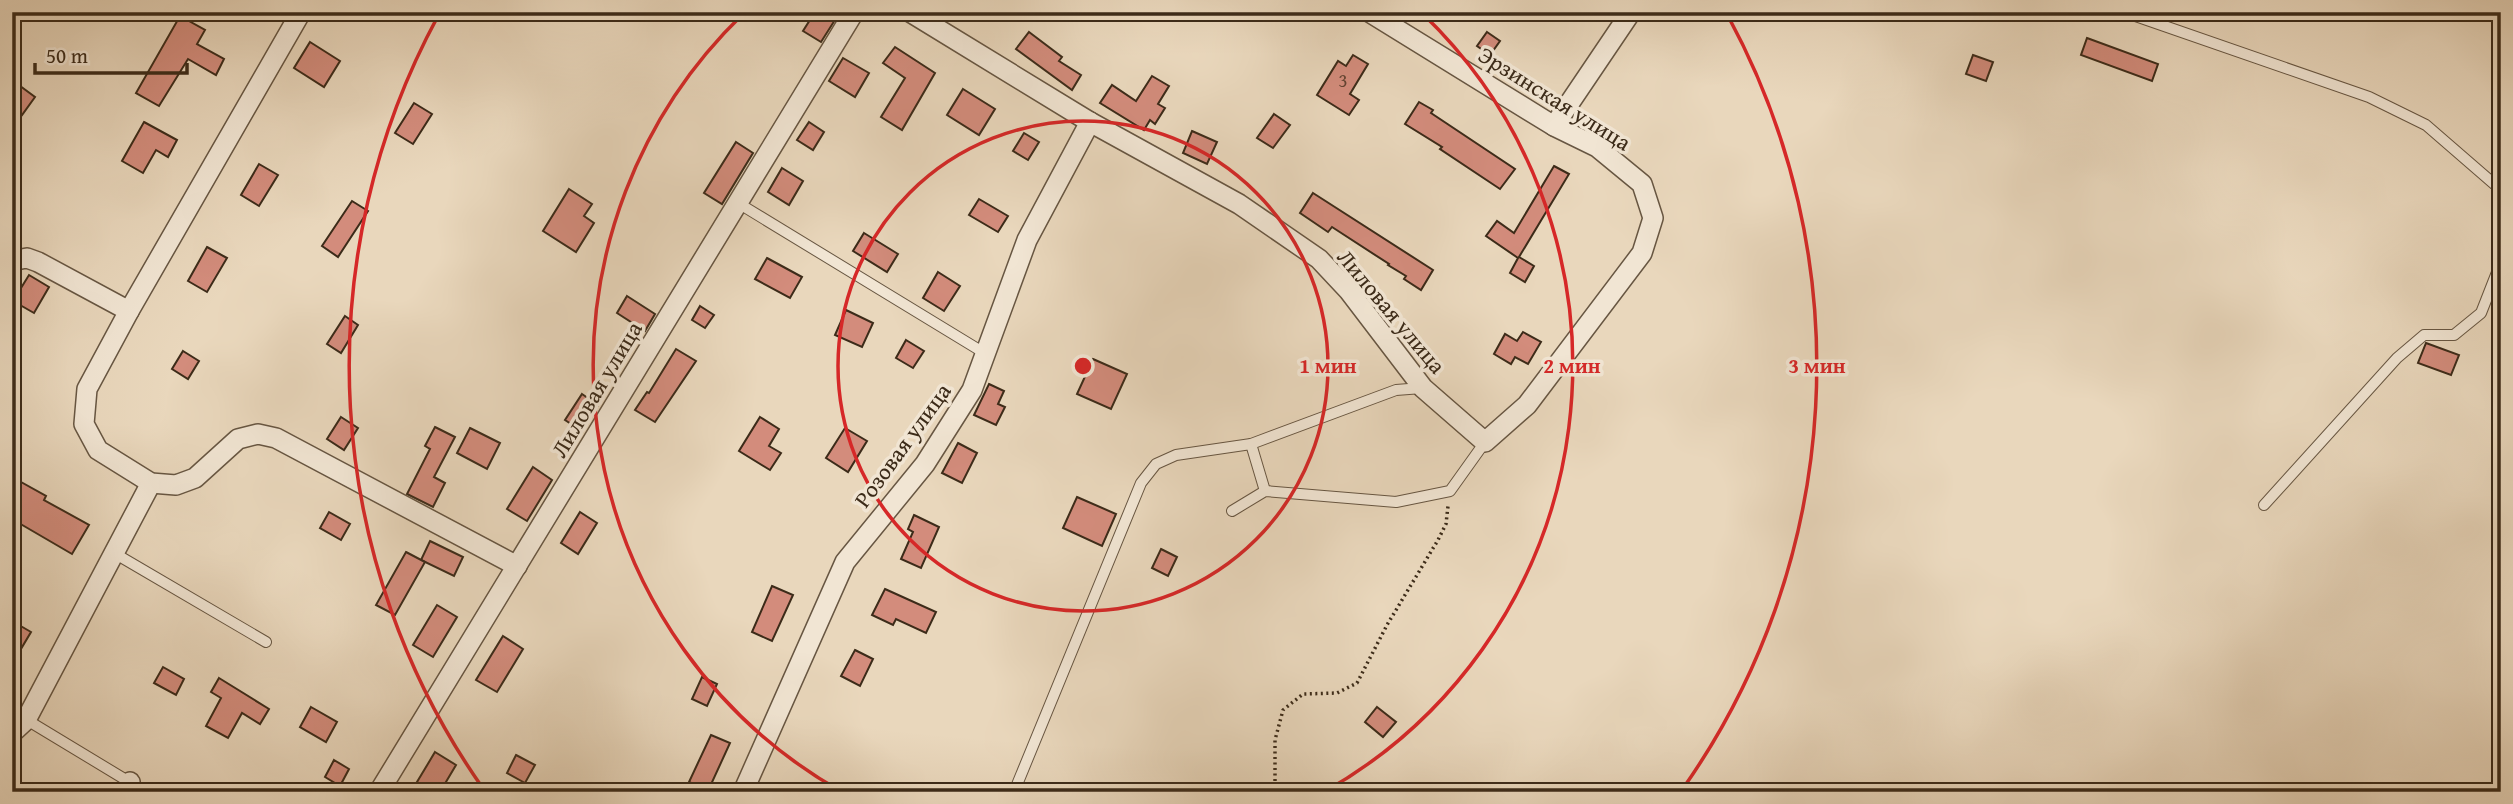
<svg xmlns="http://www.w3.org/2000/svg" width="2513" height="804" font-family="'Gentium Book Plus',serif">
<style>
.building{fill:#d38c7c;stroke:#3c2b19;stroke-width:2}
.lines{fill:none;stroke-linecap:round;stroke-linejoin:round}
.service-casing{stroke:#675642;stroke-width:12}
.minor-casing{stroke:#675642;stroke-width:22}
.path{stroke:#3c2b19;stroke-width:3.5;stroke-dasharray:2 3.5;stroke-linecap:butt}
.service{stroke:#f1e5d3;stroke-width:10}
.minor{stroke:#f1e5d3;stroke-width:19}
.ring{fill:none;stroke:#d62828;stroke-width:3.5}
.labels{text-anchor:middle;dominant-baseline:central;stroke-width:7;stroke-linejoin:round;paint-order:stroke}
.number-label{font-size:19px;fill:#624332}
.street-label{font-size:23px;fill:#3c2b19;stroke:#f1e5d3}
.centre{fill:#d62828;stroke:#f1e5d3;stroke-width:3.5}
.ring-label{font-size:21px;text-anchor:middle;font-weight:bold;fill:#d62828;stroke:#f1e5d3;stroke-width:7;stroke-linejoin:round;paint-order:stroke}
</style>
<rect width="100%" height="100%" fill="#e9d7bc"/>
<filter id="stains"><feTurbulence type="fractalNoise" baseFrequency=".00286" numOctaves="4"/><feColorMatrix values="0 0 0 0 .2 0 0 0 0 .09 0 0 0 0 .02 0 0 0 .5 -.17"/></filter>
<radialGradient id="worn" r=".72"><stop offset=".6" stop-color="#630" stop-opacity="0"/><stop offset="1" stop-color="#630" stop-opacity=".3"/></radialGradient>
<g class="building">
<polygon points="815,12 840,12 821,42 803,31"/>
<polygon points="180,16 205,30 197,44 224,59 216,75 188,59 159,106 136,93"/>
<polygon points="1029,32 1062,57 1059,61 1081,75 1072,90 1016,49"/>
<polygon points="1487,32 1500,41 1490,55 1477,46"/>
<polygon points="2087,38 2158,64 2152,81 2081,55"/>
<polygon points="310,42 340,61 324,87 294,68"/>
<polygon points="895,47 935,73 902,130 881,117 905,78 883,63"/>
<polygon points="1353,55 1368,64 1350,94 1359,100 1349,115 1317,95 1338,61 1346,66"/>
<polygon points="1973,55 1993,62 1986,81 1966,74"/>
<polygon points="843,58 869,73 855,97 829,81"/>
<polygon points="1152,76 1169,86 1158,104 1165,108 1155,124 1150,120 1144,130 1100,103 1112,85 1136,101"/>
<polygon points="12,80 35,97 22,115 12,108"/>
<polygon points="963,89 995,109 979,135 947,115"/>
<polygon points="1419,102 1433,110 1431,113 1515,169 1500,189 1440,149 1442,147 1405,124"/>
<polygon points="414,103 432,114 413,144 395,133"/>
<polygon points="1274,114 1290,125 1273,148 1257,138"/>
<polygon points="144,122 177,140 168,157 156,150 143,173 122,161"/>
<polygon points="809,122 824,132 813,150 797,140"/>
<polygon points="1192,131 1217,142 1207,164 1183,153"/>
<polygon points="1024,133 1039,142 1028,160 1013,151"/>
<polygon points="736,142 753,153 722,204 704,193"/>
<polygon points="259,164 278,175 259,206 241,195"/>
<polygon points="1554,166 1569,174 1519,257 1534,266 1525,282 1510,273 1518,258 1486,236 1497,221 1514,233"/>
<polygon points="782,168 803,181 789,205 768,192"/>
<polygon points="569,189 592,204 584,216 594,223 576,252 543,231"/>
<polygon points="1313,193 1433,270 1421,290 1404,279 1406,276 1388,265 1389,264 1332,227 1328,232 1300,213"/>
<polygon points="979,199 1008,216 998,232 969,215"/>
<polygon points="352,201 368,211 338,257 322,246"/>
<polygon points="864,233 898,254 887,272 853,251"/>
<polygon points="207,247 227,258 207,292 188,281"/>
<polygon points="767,258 802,277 790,298 755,279"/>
<polygon points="938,272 960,286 944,311 923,298"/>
<polygon points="29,275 49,287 34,313 13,301"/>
<polygon points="627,296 655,314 645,331 617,313"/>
<polygon points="700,306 714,315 705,328 692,320"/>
<polygon points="846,310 873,323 862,347 835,335"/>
<polygon points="345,316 358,325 341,353 327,344"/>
<polygon points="1523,332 1541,342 1528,364 1515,357 1511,364 1494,354 1505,334 1517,341"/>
<polygon points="906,340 924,351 913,368 896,358"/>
<polygon points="2426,343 2459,355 2451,375 2418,363"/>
<polygon points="676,349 696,361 655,422 635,410 647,392 649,393"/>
<polygon points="183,351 199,361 188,379 172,369"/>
<polygon points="1093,359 1127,374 1111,409 1077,394"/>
<polygon points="989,384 1004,391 998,404 1005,407 996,425 974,415"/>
<polygon points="582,394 598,405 582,431 565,420"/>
<polygon points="341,417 358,428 344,450 327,439"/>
<polygon points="760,417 779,429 769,446 781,453 770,470 739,451"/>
<polygon points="435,427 455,437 434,477 445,483 433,507 407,494 430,449 425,446"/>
<polygon points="470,428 500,443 487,469 457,453"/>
<polygon points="845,428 867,441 848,472 826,458"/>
<polygon points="958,443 977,453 962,483 942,473"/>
<polygon points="533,467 552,480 527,521 507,509"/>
<polygon points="12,477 46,496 44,500 89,525 72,554 12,519"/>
<polygon points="1077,497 1116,514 1102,546 1063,528"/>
<polygon points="329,512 350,524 341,540 320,528"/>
<polygon points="580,512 597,523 578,554 561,543"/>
<polygon points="914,515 939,527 921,568 901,559 913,532 908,529"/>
<polygon points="430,541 463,557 454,576 421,560"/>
<polygon points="1161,549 1177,557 1168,576 1152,568"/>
<polygon points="406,552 425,562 395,615 376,605"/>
<polygon points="772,586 793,595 772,641 752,632"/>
<polygon points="885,589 936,612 926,633 896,619 893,625 872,615"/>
<polygon points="437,605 457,617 433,657 413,645"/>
<polygon points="12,621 31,632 12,664"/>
<polygon points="503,636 523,649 497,692 476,680"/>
<polygon points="855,650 873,659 860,686 841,676"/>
<polygon points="163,667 184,679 176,695 154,683"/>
<polygon points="702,677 717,684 707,706 692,699"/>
<polygon points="219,678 269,709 260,724 242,713 228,738 206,726 221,698 211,692"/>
<polygon points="311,707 337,722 326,742 300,727"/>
<polygon points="1377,707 1396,722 1383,737 1365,722"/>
<polygon points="711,735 730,743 708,791 689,782"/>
<polygon points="435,752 456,765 440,792 432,792 417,782"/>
<polygon points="516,755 535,765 525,783 507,773"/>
<polygon points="334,760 349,769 340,786 325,777"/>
</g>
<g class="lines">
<g class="service-casing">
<g id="service">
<polyline points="2124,12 2369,97 2426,125 2501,190"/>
<polyline points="738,203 986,354"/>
<polyline points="1251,444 1265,491"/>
<polyline points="2264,505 2397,358 2424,335 2454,335 2481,313 2501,262"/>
<polyline points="1232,511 1265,491 1396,502 1450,491 1485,442"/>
<polyline points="114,553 266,642"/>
<polyline points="12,711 146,792"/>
<polyline points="1014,792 1141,483 1156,464 1176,455 1251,444 1396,390 1422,388"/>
</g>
</g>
<g class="minor-casing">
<g id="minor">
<polyline points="301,12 129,311 87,389 84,424 98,450 151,483 176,485 195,478 238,439 258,434 276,438 517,566"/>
<polyline points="910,12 1090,122 1239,204 1319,259 1349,291 1423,388 1485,442 1527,405 1642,253 1653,218 1642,184 1597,147 1554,126 1369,12"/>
<polyline points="1554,126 1631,12"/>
<polyline points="12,263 16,260 27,258 38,262 129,311"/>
<polyline points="12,733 26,720 151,483"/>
<polyline points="126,792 130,782"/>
<polyline points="379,792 854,12"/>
<polyline points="743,792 845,562 925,464 972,390 1027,240 1090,122"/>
</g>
</g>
<polyline class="path" points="1275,792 1275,740 1283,710 1303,694 1337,693 1357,683 1387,625 1438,540 1446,524 1448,506"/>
<use href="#service" class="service"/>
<use href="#minor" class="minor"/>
</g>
<g class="ring">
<circle cx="1083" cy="366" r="245"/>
<path d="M842 792A489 489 0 0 1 743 14M1423 14A489 489 0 0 1 1324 792"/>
<path d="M482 787A734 734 0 0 1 438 16M1728 16A734 734 0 0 1 1684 787"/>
</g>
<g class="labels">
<g class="number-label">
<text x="1343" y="80">3</text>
</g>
<g class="street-label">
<text transform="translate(1555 98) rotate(32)">Эрзинская улица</text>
<text transform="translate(1392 311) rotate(50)">Лиловая улица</text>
<text transform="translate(596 389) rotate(-59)">Лиловая улица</text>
<text transform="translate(902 445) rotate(-54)">Розовая улица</text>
</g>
</g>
<circle cx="1083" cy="366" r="10" class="centre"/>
<g class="ring-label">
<text x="1328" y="373">1 мин</text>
<text x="1572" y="373">2 мин</text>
<text x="1817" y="373">3 мин</text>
</g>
<rect width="2513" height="804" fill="none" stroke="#e9d7bc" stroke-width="42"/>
<rect x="14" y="14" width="2485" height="776" fill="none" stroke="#3c2b19" stroke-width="3.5"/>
<rect x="21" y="21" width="2471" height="762" fill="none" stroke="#3c2b19" stroke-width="2"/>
<path d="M35 63v10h152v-10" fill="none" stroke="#3c2b19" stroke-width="3.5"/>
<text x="46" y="63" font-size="21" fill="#3c2b19" stroke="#f1e5d3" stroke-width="5" paint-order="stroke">50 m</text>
<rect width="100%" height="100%" filter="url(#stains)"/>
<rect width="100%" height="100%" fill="url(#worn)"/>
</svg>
